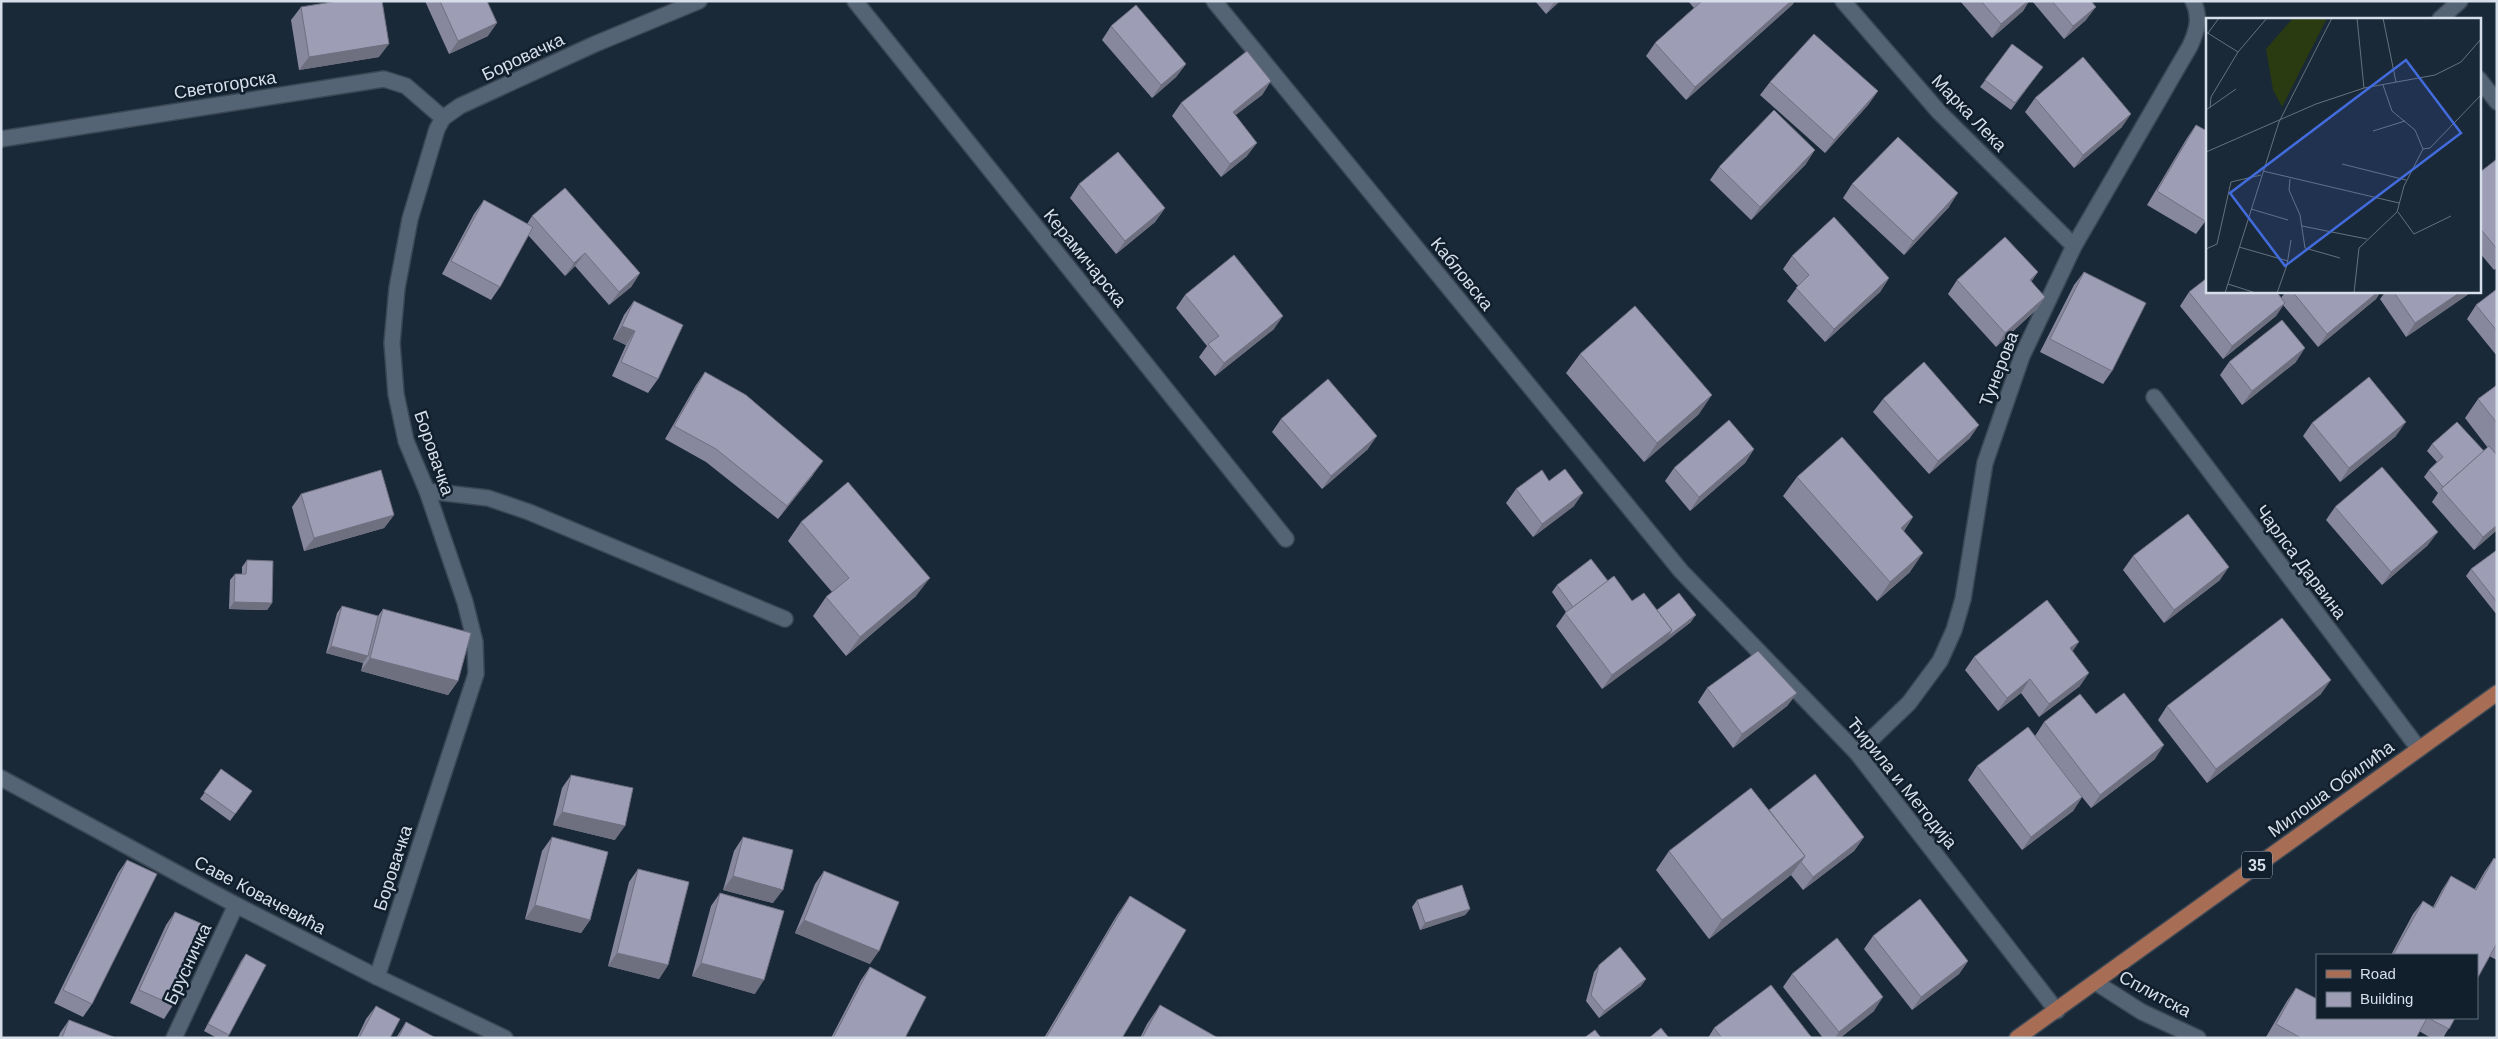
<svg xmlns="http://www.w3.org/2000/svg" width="2498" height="1039" font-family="Arial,sans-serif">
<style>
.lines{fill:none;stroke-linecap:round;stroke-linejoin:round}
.minor-casing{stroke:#3b4754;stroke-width:18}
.major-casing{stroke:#3b4754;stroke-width:18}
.minor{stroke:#546475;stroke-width:15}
.major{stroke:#a76e55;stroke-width:15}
.wall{fill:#87889d}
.shaded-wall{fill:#6e6f7f}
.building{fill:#9d9eb6;stroke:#6e6f7f}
.labels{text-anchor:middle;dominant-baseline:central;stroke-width:5;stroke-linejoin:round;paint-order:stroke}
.shield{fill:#111f2d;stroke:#9ba5b1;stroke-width:1}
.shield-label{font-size:16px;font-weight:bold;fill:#d6dfe9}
.street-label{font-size:18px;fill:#d6dfe9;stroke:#111f2d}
.inset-road{fill:none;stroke:#65727f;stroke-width:1}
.view{fill:#426bdb;fill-opacity:0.15;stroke:#426bdb;stroke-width:2.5}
.inset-edge{fill:none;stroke:#d6dfe9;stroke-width:2.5}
</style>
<rect width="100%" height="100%" fill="#1a2938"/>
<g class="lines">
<g class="minor-casing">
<g id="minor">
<polyline points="855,1 1286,539"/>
<polyline points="1214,1 1681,571 1857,753 2057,1011"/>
<polyline points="1843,1 1939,112 2074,246"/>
<polyline points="2440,19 2460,1"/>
<polyline points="2479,79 2497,102"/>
<polyline points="1,139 384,79 406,86 443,118"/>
<polyline points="2154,397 2419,749"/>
<polyline points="427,491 488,498 529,512 785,619"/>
<path d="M1857 753 1909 703 1940 661 1954 630 1963 599 1985 463 2022 356 2074 246 2190 46C2197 31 2201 17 2193 1"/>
<polyline points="1,778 236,905 377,977 505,1038"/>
<polyline points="377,977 476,674 475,642 465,602 427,491 406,441 396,394 392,343 397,288 410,219 437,129 443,118 460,106 595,44 699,1"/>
<polyline points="2095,982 2142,1012 2198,1038"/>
<polyline points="174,1038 236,905"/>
</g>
</g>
<g class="major-casing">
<polyline id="major" points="2017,1038 2497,693"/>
</g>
<use href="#minor" class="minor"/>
<use href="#major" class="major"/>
</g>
<g class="wall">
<polygon points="425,1 487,1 488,36 449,54"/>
<polygon points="1535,1 1560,1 1546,14"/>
<polygon points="1688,1 1795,1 1792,5 1686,100 1646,56 1655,43 1694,8"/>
<polygon points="1960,1 2029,1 2023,11 1992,38"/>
<polygon points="2032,1 2091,1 2086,20 2064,39"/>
<polygon points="301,7 379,57 299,70 291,20"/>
<polygon points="1111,26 1186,64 1176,77 1152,98 1102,40"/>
<polygon points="2012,44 2043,67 2011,110 1980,87"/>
<polygon points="1271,81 1262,95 1235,115 1247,156 1221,177 1172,116 1181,103"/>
<polygon points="1770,82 1878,91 1868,105 1825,153 1760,95"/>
<polygon points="2035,98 2122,127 2074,168 2025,112"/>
<polygon points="2196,125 2207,219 2196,234 2147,205 2187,138"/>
<polygon points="2497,159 2497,268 2494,270 2479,252 2479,173"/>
<polygon points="1806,164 1751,220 1710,180 1719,167"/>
<polygon points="1079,184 1165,208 1155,222 1116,254 1070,198"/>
<polygon points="1852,184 1949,207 1904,255 1843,198"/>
<polygon points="484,200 527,224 532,216 640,273 631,287 609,305 575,266 565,276 528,235 500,287 491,300 442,274 474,214"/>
<polygon points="1792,256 1889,278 1880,292 1825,342 1787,301 1798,286 1783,269"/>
<polygon points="2038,272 2031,282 2045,297 2036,310 1996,347 1948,294 1957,280"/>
<polygon points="2084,272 2112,371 2103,384 2040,352 2074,285"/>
<polygon points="2497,289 2497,356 2467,319 2476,305"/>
<polygon points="2286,291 2381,291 2376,299 2318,347 2283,305 2276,316 2223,359 2180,306 2189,292 2281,298"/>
<polygon points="2386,291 2471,291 2470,293 2406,337 2380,299"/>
<polygon points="1185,295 1274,329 1215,376 1199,357 1207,346 1176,308"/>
<polygon points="634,301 658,379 648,393 612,376 626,345 613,339 624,315"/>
<polygon points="1580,354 1699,414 1644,462 1566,373"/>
<polygon points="2229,362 2296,362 2242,405 2220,375"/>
<polygon points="705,372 813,475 778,519 706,462 665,439 696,385"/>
<polygon points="2497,385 2497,530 2474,550 2432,502 2438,493 2424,477 2429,470 2437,462 2427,451 2432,444 2484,451 2488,448 2465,418 2478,399"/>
<polygon points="1883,399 1970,438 1929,474 1873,412"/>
<polygon points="1281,419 1368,449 1322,489 1272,432"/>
<polygon points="2312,423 2396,436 2340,482 2303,436"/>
<polygon points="1754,449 1745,463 1690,511 1665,481 1674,468"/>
<polygon points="1797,477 1913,517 1904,531 1910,572 1877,601 1783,496"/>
<polygon points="1549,481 1574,506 1533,537 1506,503 1516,489"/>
<polygon points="301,494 394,515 384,528 304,551 292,507"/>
<polygon points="2335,507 2428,545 2382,585 2326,520"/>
<polygon points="801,522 916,596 846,656 813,616 826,597 832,592 788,541"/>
<polygon points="2497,550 2497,615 2466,576 2471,569"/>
<polygon points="2133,556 2220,580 2164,623 2123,570"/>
<polygon points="247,560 272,603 267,610 229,609 230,580 235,574 242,574 242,567"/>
<polygon points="1608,581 1632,601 1691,622 1602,689 1556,626 1566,612 1552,592 1557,585"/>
<polygon points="342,606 378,616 383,609 458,681 448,695 361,671 363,663 326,653 337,613"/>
<polygon points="2073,651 2080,686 2039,717 2021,693 1998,711 1965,670 1974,657"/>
<polygon points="1707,688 1797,693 1787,706 1733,748 1698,702"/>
<polygon points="2321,694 2207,783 2158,720 2167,706"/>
<polygon points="2096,714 2155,759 2091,808 2082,797 2073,811 2022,850 1968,780 1977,766 2035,736 2044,722"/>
<polygon points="221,769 252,791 230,821 200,799"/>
<polygon points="571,775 615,840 553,825 562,788"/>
<polygon points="1769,810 1864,837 1854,851 1803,890 1791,875 1709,939 1656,870 1669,851"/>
<polygon points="552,837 590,920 581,933 525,919 542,851"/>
<polygon points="743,837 773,903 723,890 734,851"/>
<polygon points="2494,858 2497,860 2497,960 2489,956 2477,955 2391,955 2413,914 2423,901 2433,907 2442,890 2451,876 2474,890 2485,871"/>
<polygon points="127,860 92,1004 83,1017 54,1003 118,873"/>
<polygon points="638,869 668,965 659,979 608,966 629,882"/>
<polygon points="824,871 870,964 795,933 815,884"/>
<polygon points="720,893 755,994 692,976 711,906"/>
<polygon points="1130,896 1122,1038 1044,1038 1117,915"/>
<polygon points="1417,900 1470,909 1465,915 1420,930 1412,907"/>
<polygon points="175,912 173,1005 164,1019 130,1003 166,925"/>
<polygon points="1873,936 1968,961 1959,974 1912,1010 1864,949"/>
<polygon points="246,954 229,1035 227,1038 217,1038 204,1031 241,961"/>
<polygon points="1599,965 1646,979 1641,986 1599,1018 1586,1001 1594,972"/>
<polygon points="870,967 905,1038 831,1038 861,980"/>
<polygon points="1792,974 1874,1011 1840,1038 1823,1038 1783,987"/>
<polygon points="2296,988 2317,1018 2455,1018 2443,1038 2431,1038 2419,1031 2416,1038 2268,1038 2266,1037 2287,1001"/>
<polygon points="1160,1005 1218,1038 1140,1038 1147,1024"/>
<polygon points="376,1006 390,1038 357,1038 366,1019"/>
<polygon points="69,1020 116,1038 58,1038 60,1033"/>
<polygon points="406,1022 433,1038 396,1038"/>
<polygon points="1714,1028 1812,1038 1708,1038"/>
</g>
<g class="shaded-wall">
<polygon points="1555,1 1560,1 1546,14"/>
<polygon points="1791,1 1795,1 1792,5 1686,100 1695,87"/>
<polygon points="2028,1 2029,1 2023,11 1992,38 2001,24"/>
<polygon points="2096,7 2086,20 2064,39 2073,26"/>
<polygon points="497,23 488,36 449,54 458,41"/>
<polygon points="389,44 379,57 299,70 309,57"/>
<polygon points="1186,64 1176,77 1152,98 1161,85"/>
<polygon points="1271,81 1262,95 1223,125 1233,112"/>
<polygon points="1878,91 1868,105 1825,153 1834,140"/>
<polygon points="2131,114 2122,127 2074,168 2083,155"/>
<polygon points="1257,143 1247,156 1221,177 1230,164"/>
<polygon points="1815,150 1806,164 1751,220 1760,207"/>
<polygon points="1958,193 1949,207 1904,255 1913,241"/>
<polygon points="1165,208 1155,222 1116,254 1125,241"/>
<polygon points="585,253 575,266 565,276 574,263"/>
<polygon points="2038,272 2029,285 2030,280"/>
<polygon points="640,273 631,287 609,305 619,292"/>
<polygon points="1889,278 1880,292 1825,342 1834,329"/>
<polygon points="2379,291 2381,291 2376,299 2318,347 2327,334"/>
<polygon points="2462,291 2471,291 2470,293 2406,337 2415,323"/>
<polygon points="2045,297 2036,310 1996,347 2005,333"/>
<polygon points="2285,303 2276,316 2223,359 2232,346"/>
<polygon points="1283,316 1274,329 1215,376 1224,363"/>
<polygon points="622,326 635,331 626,345 613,339"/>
<polygon points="2305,348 2296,362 2242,405 2252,391"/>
<polygon points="1712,395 1699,414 1644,462 1657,443"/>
<polygon points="2406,422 2396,436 2340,482 2349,468"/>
<polygon points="1979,425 1970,438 1929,474 1938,461"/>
<polygon points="1377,436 1368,449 1322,489 1331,476"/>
<polygon points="1754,449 1745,463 1690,511 1699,497"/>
<polygon points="823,461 813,475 778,519 787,506"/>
<polygon points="1583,493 1574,506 1533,537 1542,524"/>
<polygon points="394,515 384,528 304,551 314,538"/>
<polygon points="1913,517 1900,536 1901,528"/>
<polygon points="2497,525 2497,530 2474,550 2483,537"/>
<polygon points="2438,532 2428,545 2382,585 2391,572"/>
<polygon points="1923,553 1910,572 1877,601 1890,582"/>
<polygon points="2229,567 2220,580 2164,623 2174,610"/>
<polygon points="930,578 916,596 846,656 860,637"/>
<polygon points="234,602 272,603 267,610 229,609"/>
<polygon points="1696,615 1691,622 1663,644 1667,637"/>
<polygon points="1672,630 1663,644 1602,689 1612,675"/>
<polygon points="2079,642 2070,655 2070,648"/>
<polygon points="331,646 368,656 363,663 326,653"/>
<polygon points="370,658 458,681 448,695 361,671"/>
<polygon points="2089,673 2080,686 2039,717 2049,704"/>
<polygon points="2030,679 2021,693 1998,711 2007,698"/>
<polygon points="2331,680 2321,694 2207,783 2216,769"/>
<polygon points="1797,693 1787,706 1733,748 1742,734"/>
<polygon points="2164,745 2155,759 2091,808 2100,795"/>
<polygon points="2082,797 2073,811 2022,850 2031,837"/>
<polygon points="562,812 625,826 615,840 553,825"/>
<polygon points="1864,837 1854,851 1803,890 1813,877"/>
<polygon points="1805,856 1791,875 1709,939 1722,920"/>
<polygon points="733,876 783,890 773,903 723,890"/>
<polygon points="535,905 590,920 581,933 525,919"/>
<polygon points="1470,909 1465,915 1420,930 1425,923"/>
<polygon points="804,920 879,951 870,964 795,933"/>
<polygon points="617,953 668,965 659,979 608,966"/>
<polygon points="1968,961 1959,974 1912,1010 1921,997"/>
<polygon points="701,963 764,980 755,994 692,976"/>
<polygon points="1646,979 1641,986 1599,1018 1604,1011"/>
<polygon points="1883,997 1874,1011 1840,1038 1835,1038 1839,1032"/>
</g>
<g class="building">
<polygon points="338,1 382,1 389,44 309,57 301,7"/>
<polygon points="440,1 487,1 497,23 458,41"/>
<polygon points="1702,1 1791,1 1695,87 1655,43"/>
<polygon points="1981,1 2028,1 2001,24"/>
<polygon points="2052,1 2091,1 2096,7 2073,26"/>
<polygon points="1136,5 1186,64 1161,85 1111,26"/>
<polygon points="1814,34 1878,91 1834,140 1770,82"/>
<polygon points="2012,44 2043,67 2015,103 1985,80"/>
<polygon points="1247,51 1271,81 1233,112 1257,143 1230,164 1181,103"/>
<polygon points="2083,57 2131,114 2083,155 2035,98"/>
<polygon points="1774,110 1815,150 1760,207 1719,167"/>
<polygon points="2196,125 2207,131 2207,219 2205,221 2157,191"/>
<polygon points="1898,137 1958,193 1913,241 1852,184"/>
<polygon points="1118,152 1165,208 1125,241 1079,184"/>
<polygon points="2497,159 2497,249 2479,227 2479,173"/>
<polygon points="565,188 640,273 619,292 585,253 574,263 532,216"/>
<polygon points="484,200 533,227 500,287 451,261"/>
<polygon points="1834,217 1889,278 1834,329 1796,288 1809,275 1792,256"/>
<polygon points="2005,237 2038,272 2030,280 2045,297 2005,333 1957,280"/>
<polygon points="1234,255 1283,316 1224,363 1208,344 1219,336 1185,295"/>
<polygon points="2084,272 2146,303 2112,371 2050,339"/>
<polygon points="2207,278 2207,291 2276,291 2285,303 2232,346 2189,292"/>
<polygon points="2497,289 2497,331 2476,305"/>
<polygon points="2292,291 2379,291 2327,334"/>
<polygon points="2393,291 2462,291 2415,323"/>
<polygon points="634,301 683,325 658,379 621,362 635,331 622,326"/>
<polygon points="1635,306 1712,395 1657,443 1580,354"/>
<polygon points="2282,320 2305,348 2252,391 2229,362"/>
<polygon points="1924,362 1979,425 1938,461 1883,399"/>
<polygon points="705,372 746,395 823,461 787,506 716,449 674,426"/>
<polygon points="2369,377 2406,422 2349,468 2312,423"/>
<polygon points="1328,379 1377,436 1331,476 1281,419"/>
<polygon points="2497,385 2497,423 2478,399"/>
<polygon points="1729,420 1754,449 1699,497 1674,468"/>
<polygon points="2457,422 2484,451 2443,487 2429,470 2443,457 2432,444"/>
<polygon points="1842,437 1913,517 1901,528 1923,553 1890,582 1797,477"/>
<polygon points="2489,446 2497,455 2497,525 2483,537 2441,489"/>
<polygon points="2382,467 2438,532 2391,572 2335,507"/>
<polygon points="1565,469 1583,493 1542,524 1516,489 1542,470 1549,481"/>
<polygon points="381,470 394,515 314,538 301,494"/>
<polygon points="848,482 930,578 860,637 826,597 849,578 801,522"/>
<polygon points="2188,514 2229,567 2174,610 2133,556"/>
<polygon points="2497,550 2497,602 2471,569"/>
<polygon points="1591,559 1608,581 1573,607 1557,585"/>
<polygon points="247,560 273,561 272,603 234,602 235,574 246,574"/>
<polygon points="1614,576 1632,601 1644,593 1672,630 1612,675 1565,613"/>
<polygon points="1679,593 1696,615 1667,637 1672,630 1657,610"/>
<polygon points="2047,600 2079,642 2070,648 2089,673 2049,704 2030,679 2007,698 1974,657"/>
<polygon points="342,606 378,616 368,656 331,646"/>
<polygon points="383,609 471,633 458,681 370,658"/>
<polygon points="2282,618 2331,680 2216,769 2167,706"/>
<polygon points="1758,651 1797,693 1742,734 1707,688"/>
<polygon points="2124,693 2164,745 2100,795 2044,722 2080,694 2096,714"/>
<polygon points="2028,727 2082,797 2031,837 1977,766"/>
<polygon points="221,769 252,791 235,814 204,792"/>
<polygon points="1815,774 1864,837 1813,877 1801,862 1805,856 1769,810"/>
<polygon points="571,775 633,788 625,826 562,812"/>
<polygon points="1751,788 1805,856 1722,920 1669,851"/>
<polygon points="552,837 608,852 590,920 535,905"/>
<polygon points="743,837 793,850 783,890 733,876"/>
<polygon points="2494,858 2497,860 2497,943 2477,979 2477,955 2393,955 2423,901 2434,908 2451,876 2476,890"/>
<polygon points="127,860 157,874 92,1004 63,990"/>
<polygon points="638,869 689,882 668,965 617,953"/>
<polygon points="824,871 899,902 879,951 804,920"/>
<polygon points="1462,885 1470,909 1425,923 1417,900"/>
<polygon points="720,893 784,911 764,980 701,963"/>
<polygon points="1130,896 1186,930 1122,1038 1046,1038"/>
<polygon points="1920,899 1968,961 1921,997 1873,936"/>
<polygon points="175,912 209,927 173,1005 139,990"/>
<polygon points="1837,938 1883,997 1839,1032 1792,974"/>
<polygon points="1620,947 1646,979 1604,1011 1591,995 1599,965"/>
<polygon points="246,954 266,965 229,1035 208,1024"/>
<polygon points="870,967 926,997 905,1038 833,1038"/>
<polygon points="1771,985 1812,1038 1722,1038 1714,1028"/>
<polygon points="2296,988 2317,999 2317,1018 2427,1018 2416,1038 2301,1038 2276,1024"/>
<polygon points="1160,1005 1218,1038 1142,1038"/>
<polygon points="376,1006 400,1019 390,1038 359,1038"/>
<polygon points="2428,1018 2455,1018 2449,1029"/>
<polygon points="69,1020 116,1038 62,1038"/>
<polygon points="406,1022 434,1037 433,1038 398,1038"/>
<polygon points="1661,1028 1669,1038 1649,1038"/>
<polygon points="1595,1030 1601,1038 1584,1038"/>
</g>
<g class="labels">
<rect class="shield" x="2242" y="851.5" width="30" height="27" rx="4"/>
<g class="shield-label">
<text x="2257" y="865">35</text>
</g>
<g class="street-label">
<text transform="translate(523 57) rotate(-25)">Боровачка</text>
<text transform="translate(225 85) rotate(-9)">Светогорска</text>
<text transform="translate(1969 113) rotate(46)">Марка Лека</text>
<text transform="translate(1085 258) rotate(51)">Керамичарска</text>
<text transform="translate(1462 274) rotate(51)">Кабловска</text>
<text transform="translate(1999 369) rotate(-69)">Тунерова</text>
<text transform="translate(434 453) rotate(71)">Боровачка</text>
<text transform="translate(2301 562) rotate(53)">Чарлса Дарвина</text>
<text transform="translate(1902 783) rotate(51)">Ћирила и Методија</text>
<text transform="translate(2331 789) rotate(-36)">Милоша Обилића</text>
<text transform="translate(393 868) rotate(-72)">Боровачка</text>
<text transform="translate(260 895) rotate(28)">Саве Ковачевића</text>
<text transform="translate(188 964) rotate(-65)">Брусничка</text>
<text transform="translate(2155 994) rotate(28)">Сплитска</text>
</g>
</g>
<g transform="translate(2206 18)">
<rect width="275" height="275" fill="#1a2938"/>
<path d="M87 0H121L76 89 67 72 60 31Z" fill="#2a3a11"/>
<path class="inset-road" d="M151 0 158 70M177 0 190 64M0 14 32 34M2 15 13 0M4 90 5 79 32 34 61 0M0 92 30 71M167 113 199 103M217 131 224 130 275 77M0 134 110 86 158 70 229 57 255 44 275 21M136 146 200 162M57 153 193 185M84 161 83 172 94 197 99 230 134 240M45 191 82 202M192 194 208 216 245 198M96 208 161 221M33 229 82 243M0 231 11 226 25 164 55 157M22 266 50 275M19 275 73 104 126 0M71 275 81 247 85 222M148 275 153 230 191 194 198 168 217 131 209 112 186 93 177 67"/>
<path class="view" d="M200 42 255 115 79 248 24 175Z"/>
<rect width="275" height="275" class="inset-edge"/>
</g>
<rect width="2498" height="1039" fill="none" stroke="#d6dfe9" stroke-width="5"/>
<rect x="2316" y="954" width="162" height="65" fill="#111f2d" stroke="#606c78"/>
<rect x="2326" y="970" width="25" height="8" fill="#a76e55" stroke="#606c78"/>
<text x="2360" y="979" font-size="15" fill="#d6dfe9">Road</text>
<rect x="2326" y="992" width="25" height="15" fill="#9d9eb6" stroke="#606c78"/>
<text x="2360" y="1004" font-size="15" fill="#d6dfe9">Building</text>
</svg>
